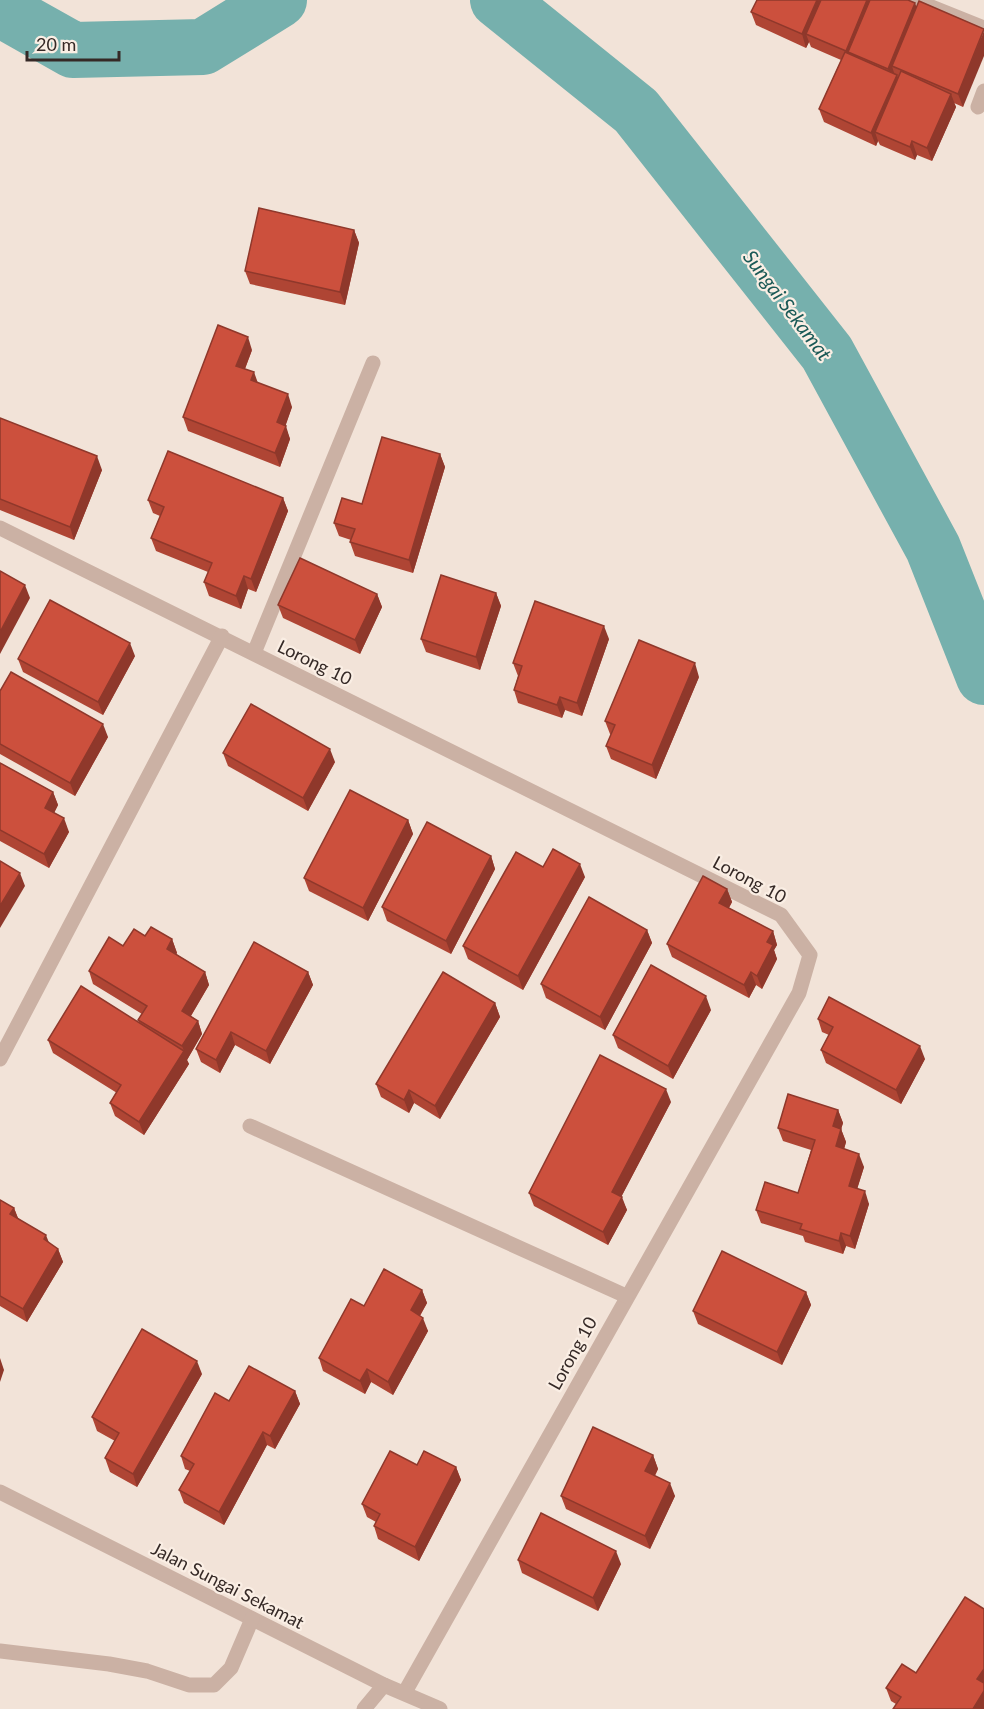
<svg xmlns="http://www.w3.org/2000/svg" width="984" height="1709" font-family="Lato,sans-serif">
<style>
.lines{fill:none;stroke-linecap:round;stroke-linejoin:round}
.river{stroke:#76b0ad;stroke-width:56}
.minor{stroke:#cbb1a4;stroke-width:15}
.wall{fill:#af4534}
.shaded-wall{fill:#8f382b}
.building{fill:#cc503d;stroke:#8f382b;stroke-width:1.5}
.labels{text-anchor:middle;dominant-baseline:central;stroke-width:4.5;stroke-linejoin:round;paint-order:stroke}
.street-label{font-size:18px;fill:#352926;stroke:#faeee4}
.water-label{font-size:20px;font-style:italic;fill:#1a5956;stroke:#faeee4}
</style>
<rect width="100%" height="100%" fill="#f2e3d8"/>
<g class="lines">
<g class="river">
<polyline points="498,0 636,111 827,353 933,548 984,677"/>
<polyline points="0,9 73,50 203,47 279,0"/>
</g>
<g class="minor">
<polyline points="914,0 984,28"/>
<polyline points="978,107 984,91"/>
<polyline points="0,528 781,915 810,955 799,993 405,1692"/>
<polyline points="254,653 373,363"/>
<polyline points="0,1059 222,636"/>
<polyline points="250,1126 626,1296"/>
<polyline points="0,1492 384,1685 440,1709"/>
<polyline points="0,1651 109,1664 147,1671 189,1685 214,1685 231,1668 252,1619"/>
<polyline points="364,1709 384,1685"/>
</g>
</g>
<g class="wall">
<polygon points="916,6 984,29 963,107 954,103 956,107 932,161 917,155 915,160 880,145 878,141 876,146 824,122 819,109 841,60 811,47 809,42 806,48 756,25 751,12"/>
<polygon points="354,230 359,243 345,305 250,284 245,271"/>
<polygon points="252,350 245,369 257,382 292,407 285,426 290,439 280,467 188,431 183,417"/>
<polygon points="0,418 102,470 74,540 0,510"/>
<polygon points="440,454 445,467 413,573 355,556 350,542 351,540 339,536 334,523"/>
<polygon points="283,498 288,511 256,592 248,589 241,609 209,596 204,582 208,572 156,551 151,538 160,516 153,513 148,500"/>
<polygon points="496,593 501,606 480,670 426,652 421,639"/>
<polygon points="377,594 382,607 360,654 283,618 278,605"/>
<polygon points="609,639 582,716 565,710 562,718 518,703 514,690 518,676 513,663"/>
<polygon points="135,656 103,715 23,672 18,659"/>
<polygon points="699,677 656,779 611,759 606,746 611,735 610,734 605,721"/>
<polygon points="0,691 108,737 75,796 0,754"/>
<polygon points="223,753 335,762 308,811 228,766"/>
<polygon points="0,763 53,792 58,805 54,813 69,832 49,868 0,841"/>
<polygon points="408,820 413,834 368,921 309,891 304,878"/>
<polygon points="491,856 495,869 451,954 387,921 382,907"/>
<polygon points="543,867 585,877 523,990 468,959 463,946"/>
<polygon points="727,889 732,902 729,908 773,931 777,945 774,950 777,959 762,989 756,985 749,998 672,957 667,944"/>
<polygon points="647,930 652,943 605,1030 546,998 541,984"/>
<polygon points="145,936 172,939 177,953 176,954 205,972 209,985 191,1016 198,1021 202,1034 187,1060 189,1064 144,1135 115,1116 110,1103 117,1093 53,1053 48,1040 139,1023 138,1020 142,1014 93,984 89,971 123,946"/>
<polygon points="308,972 313,985 270,1064 235,1045 220,1073 201,1062 196,1049"/>
<polygon points="495,1003 500,1017 440,1119 414,1103 409,1113 381,1097 376,1084"/>
<polygon points="711,1010 673,1079 618,1048 613,1035"/>
<polygon points="818,1019 925,1059 901,1104 826,1063 821,1050 829,1035 822,1032"/>
<polygon points="671,1102 621,1197 627,1210 608,1245 534,1206 529,1193"/>
<polygon points="838,1110 843,1123 841,1129 846,1142 844,1149 864,1167 857,1189 869,1204 855,1249 846,1246 843,1254 805,1242 803,1236 761,1223 756,1210 798,1193 811,1150 783,1141 778,1128"/>
<polygon points="0,1200 14,1208 18,1218 49,1243 58,1249 63,1262 27,1322 0,1306"/>
<polygon points="422,1290 427,1303 420,1316 428,1331 393,1395 371,1382 365,1394 323,1371 319,1358 364,1306"/>
<polygon points="806,1292 811,1305 782,1365 698,1324 693,1311"/>
<polygon points="202,1374 137,1487 110,1472 105,1458 115,1441 97,1431 92,1417"/>
<polygon points="295,1391 300,1404 275,1449 267,1445 224,1525 184,1503 179,1490 190,1471 185,1469 181,1456 229,1401"/>
<polygon points="653,1455 658,1469 655,1476 675,1496 650,1549 566,1509 561,1496"/>
<polygon points="417,1465 456,1467 461,1480 419,1561 378,1539 374,1526 376,1522 367,1517 362,1504"/>
<polygon points="518,1560 621,1564 598,1611 522,1573"/>
<polygon points="916,1673 896,1704 891,1701 886,1688"/>
</g>
<g class="shaded-wall">
<polygon points="817,0 827,0 806,34 809,42 806,48 802,34"/>
<polygon points="867,0 873,0 848,52 852,61 850,64 846,51"/>
<polygon points="915,3 920,16 892,66 895,76 893,82 888,69"/>
<polygon points="984,31 984,56 963,107 958,94"/>
<polygon points="897,75 902,89 875,132 878,141 876,146 871,133"/>
<polygon points="951,94 956,107 932,161 927,148"/>
<polygon points="912,141 917,155 915,160 910,147"/>
<polygon points="354,230 359,243 345,305 340,292"/>
<polygon points="248,337 252,350 241,379 236,366"/>
<polygon points="254,372 259,386 251,380"/>
<polygon points="288,394 292,407 282,436 277,422"/>
<polygon points="286,426 290,439 280,467 275,453"/>
<polygon points="440,454 445,467 413,573 409,560"/>
<polygon points="97,456 102,470 74,540 70,527"/>
<polygon points="283,498 288,511 256,592 251,579"/>
<polygon points="244,576 248,589 241,609 236,596"/>
<polygon points="25,585 30,598 0,654 0,632"/>
<polygon points="496,593 501,606 480,670 476,657"/>
<polygon points="377,594 382,607 360,654 355,640"/>
<polygon points="604,626 609,639 582,716 577,703"/>
<polygon points="130,643 135,656 103,715 98,702"/>
<polygon points="695,663 699,677 656,779 652,765"/>
<polygon points="560,697 565,710 562,718 557,705"/>
<polygon points="103,724 108,737 75,796 70,783"/>
<polygon points="330,749 335,762 308,811 303,798"/>
<polygon points="53,792 58,805 50,821 45,808"/>
<polygon points="64,818 69,832 49,868 44,854"/>
<polygon points="408,820 413,834 368,921 363,908"/>
<polygon points="491,856 495,869 451,954 446,941"/>
<polygon points="580,864 585,877 523,990 518,976"/>
<polygon points="20,873 25,886 0,928 0,906"/>
<polygon points="727,889 732,902 724,916 719,903"/>
<polygon points="647,930 652,943 605,1030 600,1017"/>
<polygon points="773,931 777,945 774,950 777,959 762,989 757,976 767,942"/>
<polygon points="172,939 177,953 171,962 167,949"/>
<polygon points="205,972 209,985 186,1024 182,1011"/>
<polygon points="308,972 313,985 270,1064 266,1051"/>
<polygon points="751,972 756,985 749,998 744,985"/>
<polygon points="706,996 711,1010 673,1079 668,1066"/>
<polygon points="495,1003 500,1017 440,1119 435,1106"/>
<polygon points="198,1021 202,1034 187,1060 189,1064 144,1135 139,1122 184,1051 182,1046"/>
<polygon points="231,1032 235,1045 220,1073 216,1060"/>
<polygon points="920,1046 925,1059 901,1104 896,1090"/>
<polygon points="666,1089 671,1102 617,1205 612,1192"/>
<polygon points="409,1090 414,1103 409,1113 404,1100"/>
<polygon points="838,1110 843,1123 838,1139 833,1126"/>
<polygon points="841,1129 846,1142 841,1160 836,1146"/>
<polygon points="859,1154 864,1167 854,1199 849,1186"/>
<polygon points="865,1191 869,1204 855,1249 850,1236"/>
<polygon points="622,1197 627,1210 608,1245 603,1232"/>
<polygon points="14,1208 19,1221 10,1214"/>
<polygon points="841,1233 846,1246 843,1254 839,1241"/>
<polygon points="46,1235 51,1248 44,1239"/>
<polygon points="58,1249 63,1262 27,1322 23,1309"/>
<polygon points="422,1290 427,1303 415,1324 411,1310"/>
<polygon points="806,1292 811,1305 782,1365 777,1352"/>
<polygon points="423,1318 428,1331 393,1395 388,1382"/>
<polygon points="0,1358 4,1370 0,1382"/>
<polygon points="197,1361 202,1374 137,1487 133,1474"/>
<polygon points="367,1369 371,1382 365,1394 360,1381"/>
<polygon points="295,1391 300,1404 275,1449 270,1436"/>
<polygon points="263,1432 267,1445 224,1525 219,1512"/>
<polygon points="653,1455 658,1469 650,1484 645,1471"/>
<polygon points="456,1467 461,1480 419,1561 415,1547"/>
<polygon points="670,1483 675,1496 650,1549 645,1536"/>
<polygon points="616,1551 621,1564 598,1611 593,1598"/>
<polygon points="984,1669 984,1689 977,1679"/>
<polygon points="984,1691 984,1709 973,1709"/>
</g>
<g class="building">
<polygon points="757,0 817,0 802,34 751,12"/>
<polygon points="821,0 867,0 846,51 806,34"/>
<polygon points="870,0 908,0 915,3 888,69 848,52"/>
<polygon points="919,1 984,29 958,94 892,66"/>
<polygon points="845,52 897,75 871,133 819,109"/>
<polygon points="901,71 951,94 927,148 912,141 910,147 875,132"/>
<polygon points="259,208 354,230 340,292 245,271"/>
<polygon points="218,325 248,337 236,366 254,372 251,380 288,394 277,422 286,426 275,453 183,417"/>
<polygon points="0,418 97,456 70,527 0,499"/>
<polygon points="382,437 440,454 409,560 350,542 355,529 334,523 342,498 362,504"/>
<polygon points="168,451 283,498 251,579 244,576 236,596 204,582 212,563 151,538 164,507 148,500"/>
<polygon points="300,558 377,594 355,640 278,605"/>
<polygon points="0,571 25,585 0,632"/>
<polygon points="441,575 496,593 476,657 421,639"/>
<polygon points="50,600 130,643 98,702 18,659"/>
<polygon points="535,601 604,626 577,703 560,697 557,705 514,690 522,666 513,663"/>
<polygon points="639,640 695,663 652,765 606,746 615,725 605,721"/>
<polygon points="11,672 103,724 70,783 0,744 0,691"/>
<polygon points="251,704 330,749 303,798 223,753"/>
<polygon points="0,763 53,792 45,808 64,818 44,854 0,830"/>
<polygon points="350,790 408,820 363,908 304,878"/>
<polygon points="427,822 491,856 446,941 382,907"/>
<polygon points="553,849 580,864 518,976 463,946 516,852 543,867"/>
<polygon points="0,861 20,873 0,906"/>
<polygon points="703,876 727,889 719,903 773,931 767,942 773,945 757,976 751,972 744,985 667,944"/>
<polygon points="589,897 647,930 600,1017 541,984"/>
<polygon points="151,927 172,939 167,949 205,972 182,1011 198,1021 182,1046 138,1020 147,1006 89,971 109,937 123,946 134,929 145,936"/>
<polygon points="254,942 308,972 266,1051 231,1032 216,1060 196,1049"/>
<polygon points="651,965 706,996 668,1066 613,1035"/>
<polygon points="443,972 495,1003 435,1106 409,1090 404,1100 376,1084"/>
<polygon points="81,986 184,1051 139,1122 110,1103 121,1085 48,1040"/>
<polygon points="829,997 920,1046 896,1090 821,1050 833,1027 818,1019"/>
<polygon points="600,1055 666,1089 612,1192 622,1197 603,1232 529,1193"/>
<polygon points="788,1094 838,1110 833,1126 841,1129 836,1146 859,1154 849,1186 865,1191 850,1236 841,1233 839,1241 800,1229 802,1224 756,1210 765,1182 798,1193 815,1140 778,1128"/>
<polygon points="0,1200 14,1208 10,1214 46,1235 44,1239 58,1249 23,1309 0,1296"/>
<polygon points="722,1251 806,1292 777,1352 693,1311"/>
<polygon points="384,1269 422,1290 411,1310 423,1318 388,1382 367,1369 360,1381 319,1358 351,1299 364,1306"/>
<polygon points="142,1329 197,1361 133,1474 105,1458 119,1433 92,1417"/>
<polygon points="249,1366 295,1391 270,1436 263,1432 219,1512 179,1490 194,1464 181,1456 215,1393 229,1401"/>
<polygon points="593,1427 653,1455 645,1471 670,1483 645,1536 561,1496"/>
<polygon points="390,1451 417,1465 424,1451 456,1467 415,1547 374,1526 380,1514 362,1504"/>
<polygon points="541,1513 616,1551 593,1598 518,1560"/>
<polygon points="965,1597 984,1609 984,1669 977,1679 984,1683 984,1691 973,1709 893,1709 901,1697 886,1688 902,1664 916,1673"/>
</g>
<g class="labels">
<g class="street-label">
<text transform="translate(315 662) rotate(26)">Lorong 10</text>
<text transform="translate(750 879) rotate(28)">Lorong 10</text>
<text transform="translate(572 1353) rotate(-61)">Lorong 10</text>
<text transform="translate(228 1585) rotate(27)">Jalan Sungai Sekamat</text>
</g>
<g class="water-label">
<text transform="translate(788 305) rotate(53)">Sungai Sekamat</text>
</g>
</g>
<path d="M27 51v9h92v-9" fill="none" stroke="#352926" stroke-width="3"/>
<text x="36" y="51" font-size="18" fill="#352926" stroke="#faeee4" stroke-width="4.5" paint-order="stroke">20 m</text>
</svg>
